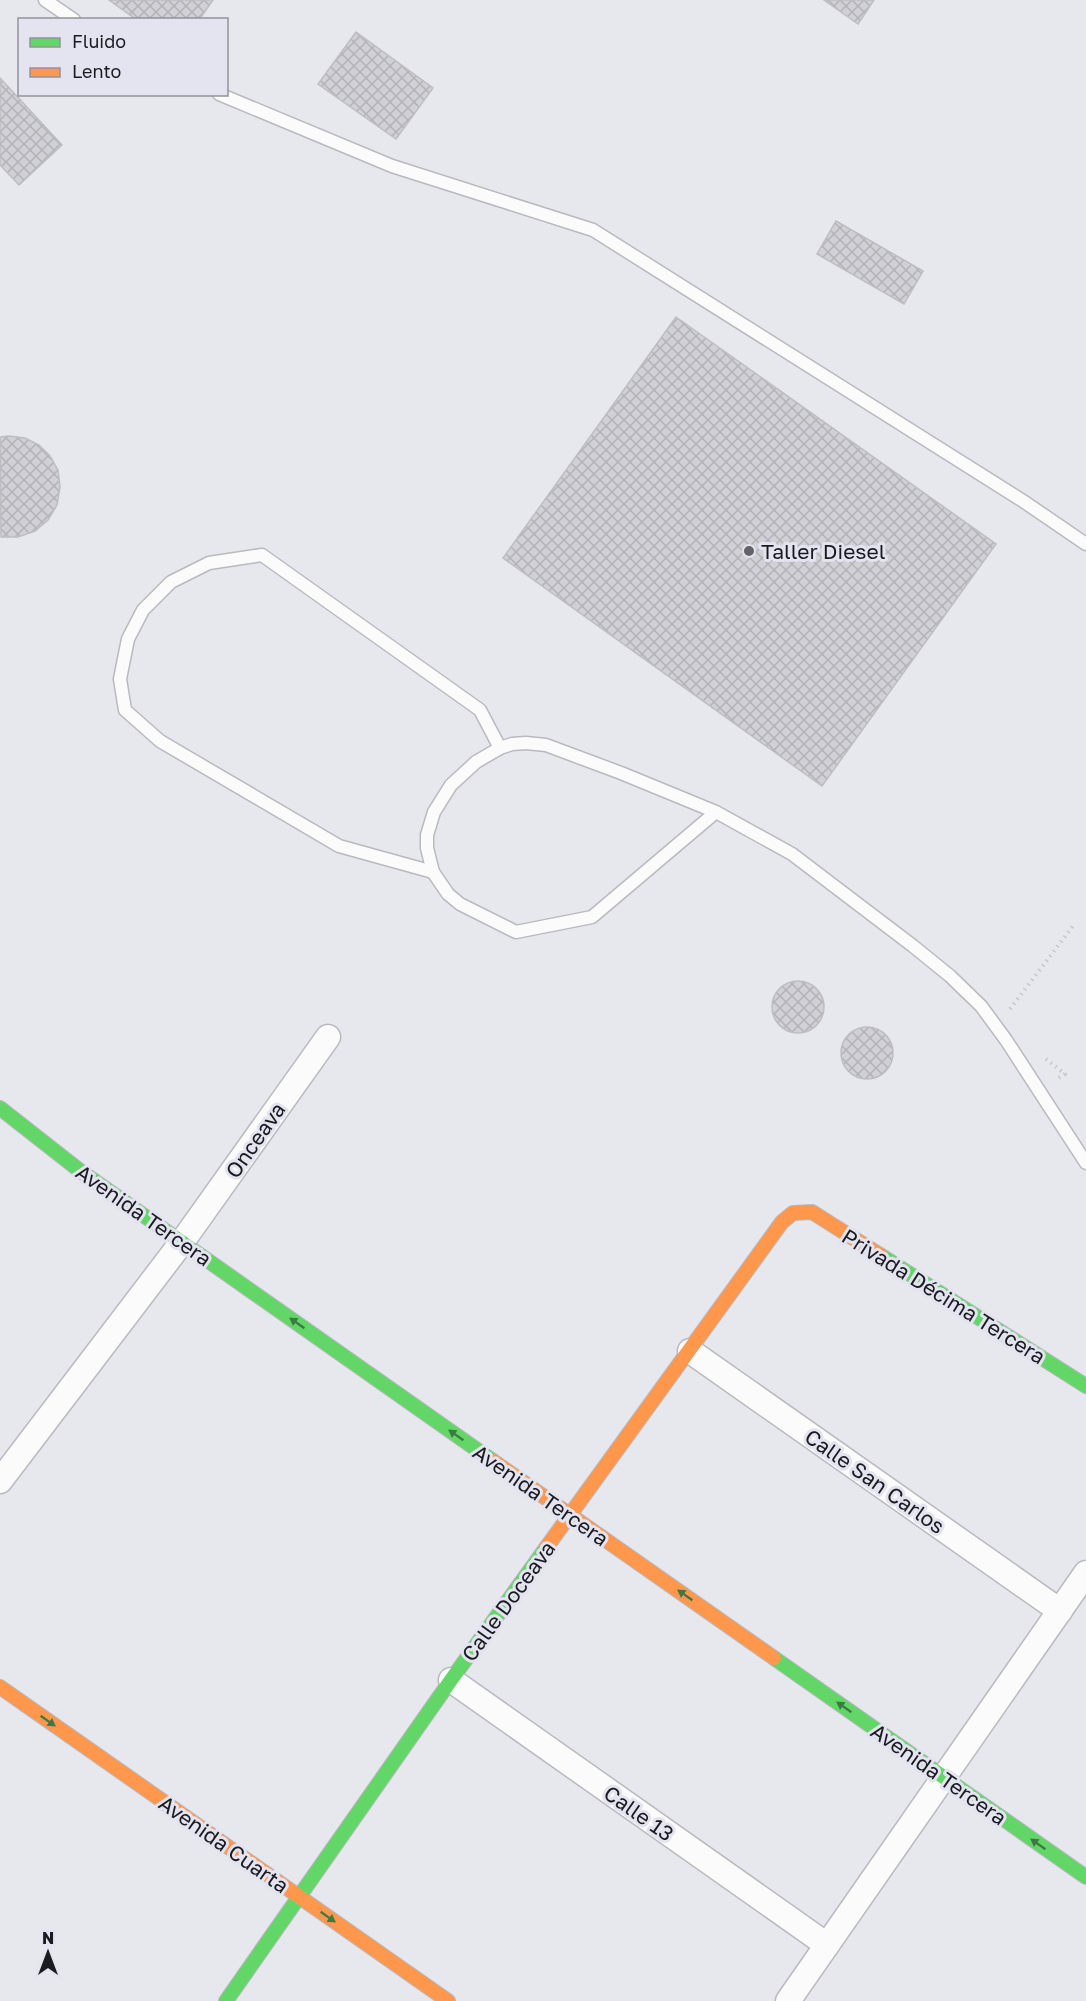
<svg xmlns="http://www.w3.org/2000/svg" width="1086" height="2001" font-family="'Golos Text',sans-serif">
<style>
.building{fill:url(#building-cross-hatch);stroke:#bdbdc2;stroke-width:1.5}
.lines{fill:none;stroke-linecap:round;stroke-linejoin:round}
.lane-casing{stroke:#b9b9bf;stroke-width:15}
.street-casing{stroke:#b9b9bf;stroke-width:27}
.fast-casing{stroke:#b9b9bf;stroke-width:16}
.slow-casing{stroke:#b9b9bf;stroke-width:16}
.path{stroke:#c7c7ca;stroke-width:4;stroke-dasharray:1.5 4.5;stroke-linecap:butt}
.lane{stroke:#fbfbfc;stroke-width:12}
.street{stroke:#fbfbfc;stroke-width:24}
.fast{stroke:#63d668;stroke-width:14}
.slow{stroke:#ff974d;stroke-width:14}
.oneway{fill:#3e7844}
.poi-dot{fill:#626267;stroke:#e4e4f1;stroke-width:2}
.labels{text-anchor:middle;dominant-baseline:central;stroke-width:6;stroke-linejoin:round;paint-order:stroke}
.poi-label{font-size:21px;fill:#1a1a1f;stroke:#e4e4f1;text-anchor:start}
.street-label{font-size:21px;fill:#1a1a1f;stroke:#e4e4f1}
</style>
<defs>
<pattern id="building-cross-hatch" width="8" height="8" patternUnits="userSpaceOnUse" patternTransform="scale(1.5)"><rect width="8" height="8" fill="#d0d0d6"/><path d="M0 0l8 8M0 8l8-8" fill="none" stroke="#b2b2b7"/></pattern>
</defs>
<rect width="100%" height="100%" fill="#e7e7ee"/>
<g class="building">
<polygon points="109,0 213,0 199,20 137,20"/>
<polygon points="824,0 874,0 858,24"/>
<polygon points="356,32 433,88 396,139 318,84"/>
<polygon points="0,78 62,145 19,185 0,165"/>
<polygon points="836,221 923,271 904,304 817,254"/>
<polygon points="676,317 996,544 822,786 503,558"/>
<polygon points="9,436 25,438 39,445 50,456 58,470 60,487 57,505 48,520 35,531 18,537 1,537 0,437"/>
<circle cx="798" cy="1007" r="26"/>
<circle cx="867" cy="1053" r="26"/>
</g>
<g class="lines">
<g class="lane-casing">
<g id="lane">
<polyline points="45,0 74,20"/>
<polyline points="219,94 392,166 593,230 1023,501 1086,544"/>
<polyline points="716,812 592,917 516,932 460,904 448,894 433,872 427,848 427,835 434,812 451,785 476,762 500,748 512,744 526,743 546,745 621,773 716,812 792,854 913,946 950,976 981,1006 1006,1040 1086,1163"/>
<polyline points="433,872 339,846 160,741 125,710 120,679 128,639 143,610 171,582 209,563 262,555 480,710 500,748"/>
</g>
</g>
<g class="street-casing">
<g id="street">
<polyline points="690,1351 1060,1611"/>
<polyline points="0,1481 182,1242 328,1037"/>
<polyline points="451,1680 827,1945"/>
<polyline points="788,2001 1086,1573"/>
</g>
</g>
<g class="fast-casing">
<g id="fast">
<polyline points="0,1108 79,1170 493,1461"/>
<polyline points="880,1255 1086,1386"/>
<polyline points="774,1658 1086,1877"/>
<polyline points="226,2001 451,1680 546,1548"/>
</g>
</g>
<g class="slow-casing">
<g id="slow">
<polyline points="493,1461 774,1658"/>
<polyline points="546,1548 782,1222 793,1213 812,1212 880,1255"/>
<polyline points="0,1687 448,2001"/>
</g>
</g>
<g class="path">
<polyline points="1010,1009 1073,926"/>
<polyline points="1046,1059 1065,1074 1057,1079"/>
</g>
<use href="#lane" class="lane"/>
<use href="#street" class="street"/>
<use href="#fast" class="fast"/>
<use href="#slow" class="slow"/>
</g>
<defs><path id="oneway-solid" d="M-6-.8H1V-3.2L6.5 0L1 3.2V.8H-6Z" transform="scale(1.5)"/></defs>
<g class="oneway">
<use href="#oneway-solid" transform="translate(297 1323) rotate(-145)"/>
<use href="#oneway-solid" transform="translate(456 1435) rotate(-145)"/>
<use href="#oneway-solid" transform="translate(685 1595) rotate(-145)"/>
<use href="#oneway-solid" transform="translate(844 1707) rotate(-145)"/>
<use href="#oneway-solid" transform="translate(48 1721) rotate(35)"/>
<use href="#oneway-solid" transform="translate(1038 1844) rotate(-145)"/>
<use href="#oneway-solid" transform="translate(328 1917) rotate(35)"/>
</g>
<circle class="poi-dot" cx="749" cy="551" r="6"/>
<g class="labels">
<g class="poi-label">
<text x="761" y="551">Taller Diesel</text>
</g>
<g class="street-label">
<text transform="translate(255 1140) rotate(-55)">Onceava</text>
<text transform="translate(144 1215) rotate(35)">Avenida Tercera</text>
<text transform="translate(944 1296) rotate(32)">Privada Décima Tercera</text>
<text transform="translate(875 1481) rotate(35)">Calle San Carlos</text>
<text transform="translate(541 1495) rotate(35)">Avenida Tercera</text>
<text transform="translate(508 1601) rotate(-54)">Calle Doceava</text>
<text transform="translate(939 1774) rotate(35)">Avenida Tercera</text>
<text transform="translate(639 1813) rotate(35)">Calle 13</text>
<text transform="translate(224 1844) rotate(35)">Avenida Cuarta</text>
</g>
</g>
<rect x="18" y="18" width="210" height="78" fill="#e4e4f1" stroke="#93939d" stroke-width="1.5"/>
<rect x="30" y="38" width="30" height="9" fill="#63d668" stroke="#93939d" stroke-width="1.5"/>
<text x="72" y="48" font-size="18" fill="#1a1a1f">Fluido</text>
<rect x="30" y="68" width="30" height="9" fill="#ff974d" stroke="#93939d" stroke-width="1.5"/>
<text x="72" y="78" font-size="18" fill="#1a1a1f">Lento</text>
<g transform="translate(48 1953)" stroke="#e4e4f1" stroke-width="4.5" paint-order="stroke">
<path d="M0-4.5L10 22L0 15L-10 22Z" fill="#1a1a1f"/>
<text y="-9" font-size="16" font-weight="bold" text-anchor="middle" fill="#1a1a1f">N</text>
</g>
</svg>
